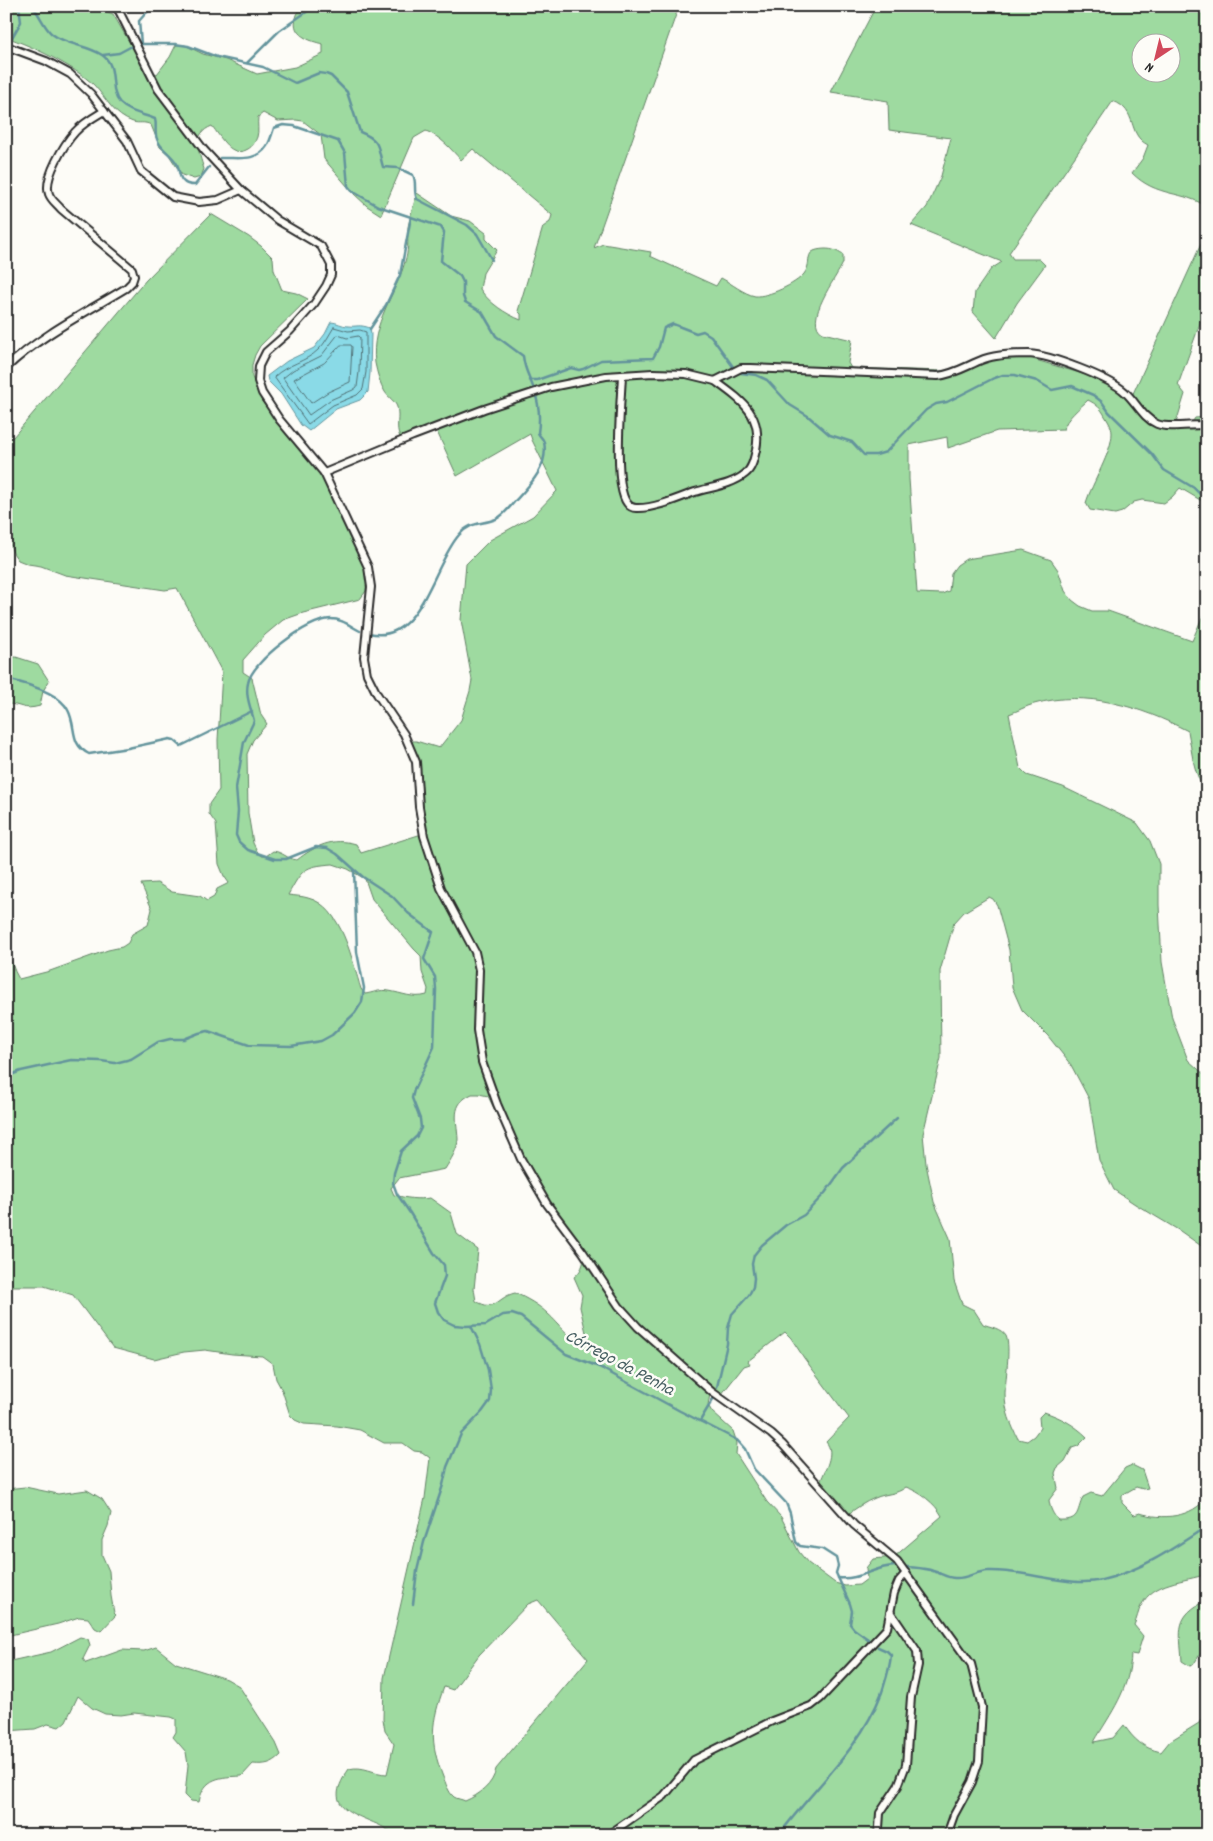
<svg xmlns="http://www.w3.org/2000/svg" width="1213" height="1841" font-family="Dekko,sans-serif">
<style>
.green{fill:#9edaa0;stroke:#648266;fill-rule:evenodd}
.water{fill:#8adae7;stroke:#64949c}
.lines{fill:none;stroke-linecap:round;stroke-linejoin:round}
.shore{stroke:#517176;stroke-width:1}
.stream{stroke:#64949c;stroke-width:2.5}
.minor-casing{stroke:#2b2b2b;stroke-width:10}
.minor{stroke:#fdfcf7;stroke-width:6}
.labels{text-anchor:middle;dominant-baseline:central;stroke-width:5;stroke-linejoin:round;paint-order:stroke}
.water-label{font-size:18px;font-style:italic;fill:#486063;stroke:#fdfcf7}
</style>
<rect width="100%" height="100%" fill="#fdfcf7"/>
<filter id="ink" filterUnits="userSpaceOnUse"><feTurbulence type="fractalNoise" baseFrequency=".02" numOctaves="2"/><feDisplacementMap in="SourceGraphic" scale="10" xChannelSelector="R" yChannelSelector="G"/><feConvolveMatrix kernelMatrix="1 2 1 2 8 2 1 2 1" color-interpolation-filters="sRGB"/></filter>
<g filter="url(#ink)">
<g class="green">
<path d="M6 6H92L113 14 145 69 157 74 170 57 176 45H185L203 54 226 60 257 74 295 67 323 54V44C310 41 291 35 296 18 297 14 299 10 301 6H679L594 248 603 244 651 252 650 256 716 286 721 278C731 283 744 294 755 296 768 297 796 284 804 274 814 261 801 250 825 249 833 249 837 251 843 255V263C837 277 802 322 823 333L852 340 848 363 851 368 944 371 989 359 1029 358 1110 382 1131 398 1207 231V313L1204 312 1178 385 1185 394 1176 423 1193 421 1195 418 1207 417V504L1180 488 1172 497 1164 503 1142 500 1134 502 1122 512 1115 514 1090 510 1086 503C1092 483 1112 452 1112 433 1112 427 1108 421 1105 416 1101 408 1096 404 1088 400 1081 407 1065 419 1064 429L997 431 948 448 947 437 909 445V479L917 593 942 594 949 591 951 573 957 565 966 559 1023 550 1051 560 1058 570 1065 591 1072 600 1080 606 1092 611H1108L1192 641 1207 606V792C1193 776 1192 751 1188 731 1141 707 1086 689 1034 704 1026 706 1018 711 1009 714L1020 768 1027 775 1063 787 1137 823 1150 841 1159 864V905L1162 962 1172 1018 1188 1060 1207 1077V1250L1180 1231 1135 1204 1114 1190 1099 1160 1089 1099 1071 1065 1048 1036 1022 1010 1012 987 1009 950 997 905 993 899 989 897 964 912 954 923 940 971 941 1058 923 1134 926 1164 934 1202 950 1238 954 1281 962 1304 974 1310 983 1324C990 1327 1001 1328 1006 1336 1011 1347 1005 1381 1005 1395 1005 1411 1011 1424 1018 1439L1027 1441 1034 1436 1040 1428 1039 1417 1044 1412C1060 1417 1075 1425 1087 1437L1078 1446 1072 1448 1065 1461 1057 1468 1055 1473 1058 1488 1049 1500C1050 1509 1053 1514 1058 1520 1080 1521 1076 1513 1083 1497L1091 1493 1102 1496 1125 1468 1132 1465 1142 1470 1148 1488 1143 1489 1136 1487 1122 1495V1503L1134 1515 1140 1513C1162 1520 1192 1518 1207 1497V1574C1184 1582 1153 1581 1141 1606 1138 1612 1137 1619 1134 1625L1143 1636 1137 1655 1131 1654C1130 1689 1111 1713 1094 1742L1113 1738 1124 1725C1134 1740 1143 1748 1161 1752L1170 1741 1199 1723 1207 1712V1826L1190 1835H825L818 1829 802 1831 782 1828 775 1835H396C391 1832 385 1828 379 1825 350 1812 322 1807 349 1769 363 1765 374 1774 387 1774L394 1744 385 1731 383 1719 384 1678 425 1498 430 1458 422 1452 414 1451 403 1443H384L360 1430 337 1426 304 1424 295 1420 290 1415 282 1390 276 1379 273 1364 262 1356 232 1354 205 1350 184 1352 154 1359 113 1348 73 1295 44 1286H6V949C11 958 13 970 19 979L50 971 108 950 122 947 128 943 132 934 148 925 152 909 141 884 157 883 172 892 200 896 207 901 214 897 217 889 229 883 224 876 219 864 216 824 209 814V804L219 790 218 740 222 672 177 588 165 590 65 575 41 566 28 564 18 560 13 553 6 531V440L13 437 146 280 211 214 249 237 261 246 273 258 274 270 282 290 296 293 308 299 260 346 255 355 252 365V377L262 402 299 442 330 486 367 573 366 591 360 599 303 613 283 620 265 635 243 660V672L252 678 261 715 267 724 253 740 247 754 248 813 253 843 257 851 262 856H266L273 851C283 852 287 859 297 860 315 846 333 837 356 844L361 853 425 833 417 760 407 741H416L439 748 461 720 470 691 472 680 461 620 466 564 490 540 533 516 557 491 532 440 530 434 457 476 434 425 400 437C395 427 400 418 397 407 395 401 389 398 385 392 380 384 377 373 375 363 370 323 397 294 406 258 409 248 407 237 408 227 410 216 414 204 417 193L451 216 470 221 486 233V239L497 250 483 273 480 289C489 303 506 314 521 320V314L518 311 543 227 550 222 552 215 473 149 461 160C450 148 441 137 426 131L414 138 381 215 367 206 354 194 324 159 321 135 303 121 296 120 278 121 263 113 258 117C257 124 259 131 257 137 255 142 253 146 248 149 231 159 221 137 212 126 191 134 199 153 204 169L201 177 194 179 182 175 169 155 160 147 151 125C144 121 139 124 133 122 114 116 106 98 94 85 74 66 32 46 6 37ZM333 864 348 869 365 879 372 899 414 949 421 956 422 972 428 989 427 995C413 999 402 993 389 991 380 989 373 993 365 994L361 989C352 961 342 906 308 898 302 896 295 896 288 895 302 870 303 866 333 864ZM472 1094H479L488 1096 532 1187 584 1256C584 1264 581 1272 574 1277L582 1295 580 1307 588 1341C571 1344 560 1324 548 1314 539 1305 526 1298 515 1293 497 1297 496 1313 476 1301L474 1289 478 1250 457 1234 451 1213 430 1198C417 1200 406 1198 394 1195L391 1188 399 1178 445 1169C450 1161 458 1149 458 1139 457 1120 450 1104 472 1094ZM785 1332 791 1338 804 1358 849 1418 826 1442C836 1453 824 1471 820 1483L847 1515C856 1508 865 1502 875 1498 886 1493 896 1495 906 1487 920 1492 935 1503 942 1516L894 1557 873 1559 866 1568 867 1579 859 1585 845 1586 835 1583 808 1563 799 1552 781 1517 767 1502 736 1454 737 1443 733 1431 712 1412 708 1405 710 1394 721 1395 744 1366 750 1364 748 1361ZM538 1600 588 1659 496 1769C493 1785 479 1795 465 1801 461 1799 457 1799 454 1797 448 1792 446 1783 443 1777 429 1741 431 1723 444 1687L453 1690 479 1655 528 1604Z"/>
<path d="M876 6H1207V207C1183 190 1157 198 1132 173L1143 158 1148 145C1126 134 1139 111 1113 101L1009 253 1013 259H1039L1045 265 1017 303 996 338 973 312 975 292 991 269 1002 262 911 225 927 207 941 176 951 138 889 130 888 101 831 92ZM1140 42H1170V72H1140Z"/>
<path d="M16 657 38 664 49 681 43 691 40 706C22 711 22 704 6 704V658Z"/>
<polygon points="25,1487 58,1494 87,1490 102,1499 111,1513 108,1526 102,1540 102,1555 109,1571 111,1596 114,1613 116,1615 101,1631 95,1628 88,1618 79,1617 58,1624 6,1636 6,1489"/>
<path d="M1207 1600V1657L1201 1653 1193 1665 1190 1666 1182 1661C1180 1630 1174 1616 1207 1600Z"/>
<path d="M80 1637 88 1639 90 1645 83 1659 86 1663 122 1650 144 1651 156 1647 176 1663 227 1679 239 1686 276 1743 281 1755C272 1764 265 1765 253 1764L242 1776C220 1777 204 1777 199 1802L191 1801 185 1795 188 1765 186 1752 173 1737 176 1732V1719L171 1717 134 1713 121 1715 105 1714 92 1708 78 1696 66 1721 59 1727 48 1724 35 1729 6 1731V1662L51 1652Z"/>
</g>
<path class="water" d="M331 322C337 322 342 326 348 326 357 327 359 324 370 328L371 334 370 373 368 392 360 400 336 409 309 431 301 425 281 394 268 381 267 376 287 361 314 348 325 334Z"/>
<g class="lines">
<g class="shore">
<path d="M334 327 348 331 360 330 366 332V372L363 389 357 395 333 405 308 424 274 377C287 364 306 362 318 350 325 344 329 335 334 327Z"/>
<polygon points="338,335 347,338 358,336 360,338 359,372 357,387 353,390 330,400 309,415 283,378 293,370 321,356"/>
<polygon points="341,345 351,345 352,347 350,382 328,392 311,403 294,379 324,363"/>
</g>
<g class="stream">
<path d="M32 6C40 14 43 26 52 34 66 45 87 45 102 55 119 66 108 90 120 103 130 113 143 114 155 119 157 126 154 132 157 139 160 149 172 154 177 164 180 170 178 178 184 182 187 185 191 185 195 185L209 167"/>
<polyline points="9,43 21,22 19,6"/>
<path d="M139 44H175L188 46 217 57 263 67 295 83 319 73 326 74 331 76 347 92 360 132C382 141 377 147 383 167L398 168 413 175C417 182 413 191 417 199L467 225 477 234 492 260"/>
<polyline points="141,44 139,21 146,13 156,6"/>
<polyline points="103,55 119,53 132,46"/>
<polyline points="247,63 279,31 315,6"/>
<path d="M220 158C236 157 256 163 267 146 270 141 272 134 274 128L283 125 294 126 338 141 345 153 348 186 352 191 378 206 441 227 444 232 441 261 460 276 463 282V296L465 302 482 312 496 336 523 356C525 373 530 376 534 390 539 403 540 419 538 433 540 437 543 438 544 442 549 466 530 485 515 501 510 507 503 516 496 519 481 525 471 521 459 535 433 564 420 646 369 633"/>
<polyline points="370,329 386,305 400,275 411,217"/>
<polyline points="741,373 756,375 767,380 790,405 808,416 830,435 852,442 864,455 876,455 886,452 926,410 936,404 947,402 992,379 1003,375 1015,375 1037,381 1052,390 1072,386 1093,395 1102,402 1109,412 1152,454 1164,470 1194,488 1207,501"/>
<polyline points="529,380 537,380 571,368 579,370 583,369 601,360 653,358 659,347 664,328 673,324 696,333 703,331 711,336 734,368"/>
<path d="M360 631C350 626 342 619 331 619 308 619 252 661 248 683 245 696 251 708 254 721L244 742 236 788 238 811 236 835 239 842 248 850 275 859H286L316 847 327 848 337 854 363 877 392 896 408 913 433 932 424 959 435 977 436 989 434 1047 414 1090 412 1098 420 1119 421 1128 417 1136 401 1151 394 1173 393 1183 397 1194 410 1213 434 1253 444 1265 445 1276 435 1303 438 1312 444 1320 454 1325 466 1326 486 1325 503 1315 512 1314 521 1317 566 1354 599 1367 680 1411 737 1440 745 1449 754 1469 786 1503 790 1513 796 1542 800 1546 822 1549 836 1558 838 1566 836 1573 850 1604 852 1611 850 1624 854 1629 868 1639"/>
<path d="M6 679C24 683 59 692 68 710 77 727 69 744 89 754L128 748 170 739 174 740 181 746 252 711"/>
<polyline points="6,1077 21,1071 71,1060 101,1061 115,1063 131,1059 158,1042 170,1039 184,1039 199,1033 208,1031 249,1045 291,1046 321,1041 332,1035 355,1013 362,1002 364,988 357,952 354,870"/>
<polyline points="717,1387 727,1344 728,1328 732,1314 749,1295 753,1287 754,1278 752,1264 754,1255 762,1245 786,1225 804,1215 825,1193 843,1168 897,1118"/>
<polyline points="700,1421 713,1399"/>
<path d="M907 1567C916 1568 925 1568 933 1571 941 1573 947 1578 955 1578 967 1579 976 1571 988 1571 1023 1569 1070 1588 1102 1580 1141 1571 1174 1548 1207 1526"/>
<path d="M838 1578C861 1581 875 1565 897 1566"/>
<polyline points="413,1604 417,1571 424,1542 443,1485 447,1467 461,1434 482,1412 490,1401 491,1390 488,1370 480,1344 471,1326"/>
<path d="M779 1835C815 1786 860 1750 882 1692 886 1679 890 1668 891 1655L887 1651 878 1647"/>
</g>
<g class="minor-casing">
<g id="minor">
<polyline points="114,6 119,11 158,89 204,150 241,190 277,220 321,246 331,265 331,275 326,286 314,304 290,331 266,352 259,366 258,381 262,393 279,419 324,473 368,567 371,587 364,657 367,674 377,694 404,734 416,762 419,807 424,836 441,888 475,952 479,970 477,1030 482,1062 497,1104 521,1159 547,1204 583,1252 619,1306 638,1327 712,1392 771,1434 783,1445 854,1525 897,1561 971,1664 982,1707 979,1761 972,1782 954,1815 947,1835"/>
<polyline points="6,46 46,61 70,74 91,94 127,141 141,171 173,197 199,202 218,200 241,190"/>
<path d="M6 368C41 335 85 313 126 288L132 282 134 276 132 269 61 209C57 204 51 200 49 194 43 178 65 143 75 132 83 123 94 117 104 111"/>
<path d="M622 375C621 400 613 485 627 503 629 506 633 508 636 508 654 509 679 498 695 492 711 487 732 485 745 474 752 469 754 459 756 450 763 414 741 400 715 381"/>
<path d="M324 473 413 436 484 409 551 387 606 376 653 373 686 374 715 381 741 368H751L938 376C955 374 968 365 984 359 998 354 1015 354 1029 354 1050 355 1110 378 1125 392 1136 402 1143 418 1157 424 1169 429 1193 424 1207 425"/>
<polyline points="608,1835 664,1796 694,1760 772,1721 811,1706 820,1699 887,1628 894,1593 899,1581 906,1573"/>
<polyline points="877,1835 879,1828 880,1813 898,1786 906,1765 911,1697 918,1665 917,1651 891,1613"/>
</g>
</g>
<use href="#minor" class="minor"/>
</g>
</g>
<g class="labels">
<g class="water-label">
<text transform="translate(619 1364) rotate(28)">Córrego da Penha</text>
</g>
</g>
<rect width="1213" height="1841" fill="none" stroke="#fdfcf7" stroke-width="25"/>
<rect x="12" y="12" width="1188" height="1816" fill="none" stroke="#2b2b2b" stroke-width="2" filter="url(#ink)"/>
<g transform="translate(1156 58) rotate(215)"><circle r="24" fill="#fdfcf7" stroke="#a9a8a5"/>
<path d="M0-4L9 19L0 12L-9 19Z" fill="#d1495b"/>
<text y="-8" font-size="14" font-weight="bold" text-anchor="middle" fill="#2b2b2b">N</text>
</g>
</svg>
